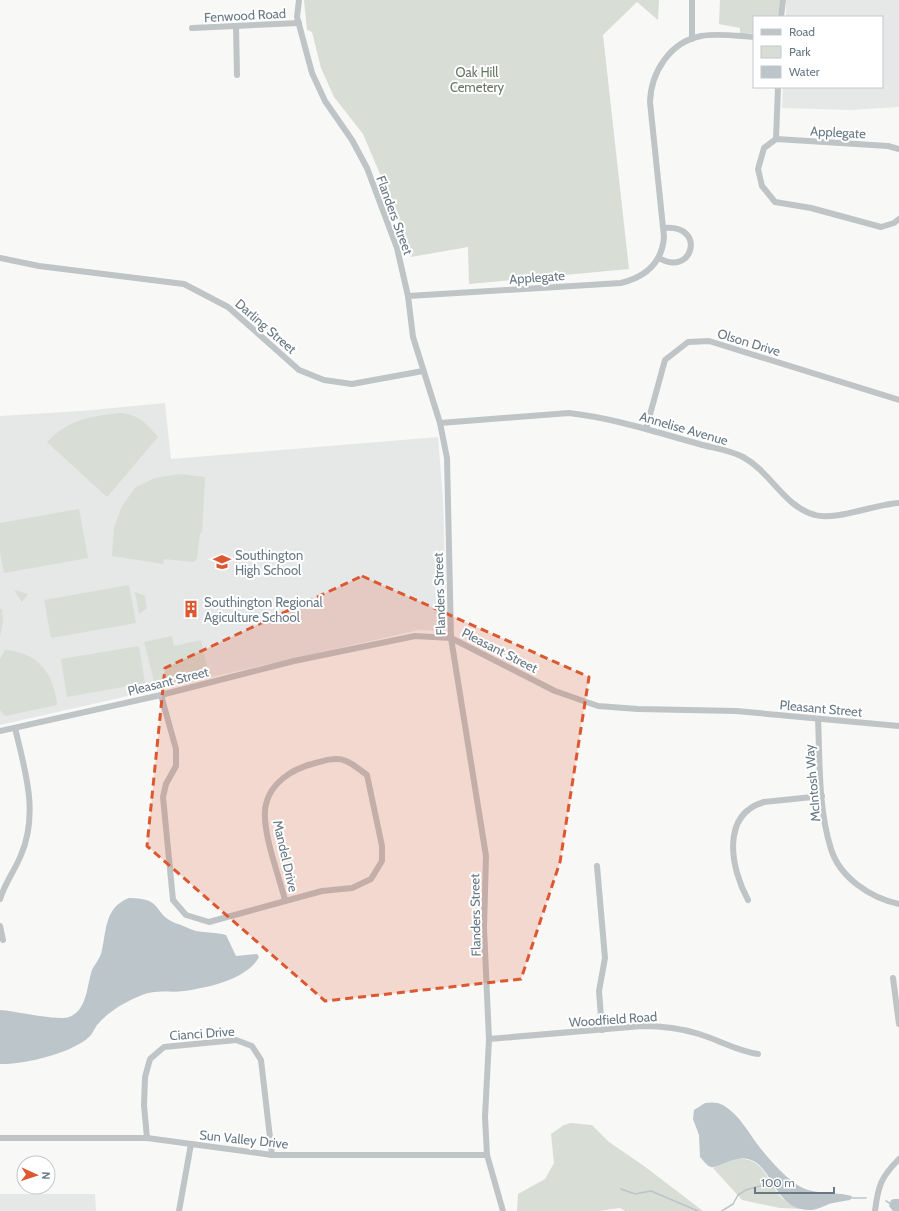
<svg xmlns="http://www.w3.org/2000/svg" width="899" height="1211" font-family="Cabin,sans-serif">
<style>
.built{fill:#e6e7e7}
.green{fill:#d8ddd5}
.water{fill:#bbc5ca}
.lines{fill:none;stroke-linecap:round;stroke-linejoin:round}
.stream{stroke:#bbc5ca;stroke-width:1.5}
.minor{stroke:#bfc4c7;stroke-width:6}
.marked{fill:#dc5831;fill-opacity:0.2;stroke:#dc5831;stroke-width:3;stroke-dasharray:8 5;stroke-linejoin:round}
.labels{text-anchor:middle;dominant-baseline:central;stroke-width:4;stroke-linejoin:round;paint-order:stroke}
.street-label{font-size:13px;fill:#687985;stroke:#fff}
.park-label{font-size:13px;fill:#667863;stroke:#fff}
.poi-label{font-size:13px;fill:#687985;stroke:#fff;text-anchor:start}
</style>
<rect width="100%" height="100%" fill="#f8f8f6"/>
<g class="built">
<polygon points="786,0 899,0 899,107 850,110 782,108 783,87 882,87 882,17 786,17"/>
<polygon points="165,403 171,459 438,437 443,499 447,625 442,631 419,630 0,725 0,416 81,411"/>
<polygon points="0,1194 95,1194 96,1211 0,1211"/>
</g>
<g class="green">
<polygon points="304,0 659,0 658,20 637,2 603,35 629,269 469,284 468,247 411,257 389,195 363,134 334,97 321,68 312,32 307,30"/>
<polygon points="720,0 780,0 778,17 754,17 754,33 740,33 740,28 719,24"/>
<path d="M121 413C140 416 145 422 158 437L107 497 47 442C69 419 91 416 121 413Z"/>
<polygon points="180,474 205,477 202,533 200,533 197,559 194,562 164,559 163,564 112,556 114,528 122,506 136,487 155,478"/>
<polygon points="79,509 88,558 4,573 0,552 0,523"/>
<polygon points="129,585 136,623 51,638 44,600"/>
<polygon points="14,590 28,594 22,602"/>
<polygon points="135,592 145,596 147,608 139,614"/>
<polygon points="0,609 2,609 3,622 0,637"/>
<polygon points="172,636 174,646 201,640 209,675 156,689 144,642"/>
<polygon points="139,646 145,683 67,697 61,659"/>
<path d="M5 650C38 652 54 674 57 705L5 716 0 710V659Z"/>
<polygon points="571,1123 592,1125 609,1142 644,1166 703,1211 625,1211 620,1208 599,1211 517,1211 518,1194 545,1179 554,1163 551,1134 564,1125"/>
<path d="M733 1158C765 1158 763 1175 780 1196 786 1203 797 1206 805 1209L780 1208 742 1200 713 1168Z"/>
</g>
<g class="water">
<path d="M129 898C164 898 152 913 175 923 182 925 189 929 196 931 206 933 216 932 226 935L236 956 257 954 259 957C248 979 207 988 184 991 170 993 156 989 142 995 125 1002 109 1011 97 1025 95 1028 93 1032 91 1035 75 1053 22 1065 0 1064V1010C15 1011 58 1021 69 1017 87 1011 87 985 92 970 94 965 99 960 101 954 107 933 103 908 129 898Z"/>
<path d="M705 1103C711 1102 718 1102 723 1105 740 1115 749 1134 761 1149 771 1161 783 1175 796 1184 813 1196 833 1191 852 1196L850 1200C844 1201 836 1202 829 1204 824 1206 818 1209 812 1210 773 1211 774 1165 748 1159 734 1155 717 1169 711 1167 707 1166 703 1160 700 1157L699 1135 693 1119 694 1110Z"/>
<polygon points="894,1199 899,1199 899,1211 893,1211 889,1206 891,1200"/>
</g>
<g class="lines">
<g class="stream">
<polyline points="621,1189 635,1194 651,1191 698,1211"/>
<polyline points="850,1198 866,1198"/>
<polyline points="886,1201 891,1204"/>
<polyline points="722,1211 733,1204 738,1195 746,1190 760,1186 775,1187"/>
</g>
<g class="minor">
<polyline points="299,0 297,17 312,73 325,101 352,140 367,168 397,248 408,296 413,337 440,423 447,458 451,638 486,856 484,928 489,1039 485,1117 487,1155 503,1211"/>
<polyline points="692,0 692,39"/>
<polyline points="781,17 783,0"/>
<polyline points="236,26 237,75"/>
<polyline points="192,28 299,23"/>
<polyline points="776,139 778,87"/>
<polyline points="899,149 888,146 776,139 764,148 758,169 762,186 775,202 811,208 881,227 894,223 899,219"/>
<polyline points="0,258 39,266 184,284 228,307 299,370 324,380 352,384 423,371"/>
<path d="M659 258C693 278 707 224 664 228"/>
<path d="M408 296 621 283C645 277 662 263 664 237L650 102C651 72 670 42 701 36 718 33 737 36 754 37"/>
<path d="M440 423 569 413C613 418 656 432 699 444 713 448 730 450 743 457 771 472 784 507 815 515 835 521 876 504 899 503"/>
<polyline points="646,429 665,360 688,342 709,341 899,400"/>
<path d="M161 695 176 749V766L166 784 163 797 173 900 186 915 209 922 322 891 352 888 371 879 382 861V846L367 775C342 756 341 756 312 764 292 769 271 783 266 804 260 827 279 876 285 900"/>
<path d="M818 719C820 761 818 808 831 849 840 878 871 898 899 904"/>
<polyline points="0,731 161,695 294,661 415,636 451,638 555,691 598,706 638,709 736,711 899,726"/>
<polyline points="597,866 605,958 599,991 602,1030"/>
<path d="M0 899C5 883 15 870 21 855 39 813 25 770 15 728"/>
<path d="M748 900C731 869 720 815 764 802L822 796"/>
<polyline points="0,926 3,940"/>
<polyline points="893,978 899,1024"/>
<path d="M489 1039 642 1026C662 1026 680 1028 699 1034 719 1040 737 1051 758 1054"/>
<polyline points="0,1138 147,1138 272,1155 487,1155"/>
<polyline points="147,1138 144,1105 145,1077 150,1059 164,1047 236,1040 252,1046 261,1060 272,1155"/>
<polyline points="179,1211 191,1144"/>
<path d="M875 1211C878 1186 881 1177 899 1159"/>
</g>
</g>
<path class="marked" d="M362 576 589 677 560 862 521 979 325 1001 147 846 165 668Z"/>
<defs>
<g id="school-bare" transform="scale(1.38)"><path d="M0-5L7-2L0 1L-7-2ZM-4 1L0 2.5L4 1V4Q0 6-4 4Z" fill="#dc5831" stroke="#fff" stroke-width="2.5" paint-order="stroke"/></g>
<g id="building-bare" transform="scale(1.38)"><path d="M-4-6H4V6H1V3H-1V6H-4ZM-2.5-4.3h1.7v1.8h-1.7ZM.8-4.3h1.7v1.8H.8ZM-2.5-1h1.7V.8h-1.7ZM.8-1h1.7V.8H.8Z" fill="#dc5831" stroke="#fff" stroke-width="2.5" paint-order="stroke"/></g>
</defs>
<g fill-rule="evenodd">
<use href="#school-bare" x="222" y="562"/>
<use href="#building-bare" x="191" y="609"/>
</g>
<g class="labels">
<g class="street-label">
<text transform="translate(245 15) rotate(-3)">Fenwood Road</text>
<text transform="translate(838 132) rotate(3)">Applegate</text>
<text transform="translate(395 215) rotate(70)">Flanders Street</text>
<text transform="translate(537 277) rotate(-4)">Applegate</text>
<text transform="translate(266 326) rotate(41)">Darling Street</text>
<text transform="translate(749 342) rotate(17)">Olson Drive</text>
<text transform="translate(684 428) rotate(16)">Annelise Avenue</text>
<text transform="translate(439 594) rotate(-92)">Flanders Street</text>
<text transform="translate(500 650) rotate(27)">Pleasant Street</text>
<text transform="translate(168 681) rotate(-14)">Pleasant Street</text>
<text transform="translate(821 708) rotate(5)">Pleasant Street</text>
<text transform="translate(812 783) rotate(-95)">McIntosh Way</text>
<text transform="translate(286 856) rotate(77)">Mandel Drive</text>
<text transform="translate(475 915) rotate(-91)">Flanders Street</text>
<text transform="translate(613 1019) rotate(-4)">Woodfield Road</text>
<text transform="translate(202 1033) rotate(-4)">Cianci Drive</text>
<text transform="translate(244 1139) rotate(6)">Sun Valley Drive</text>
</g>
<g class="park-label">
<text x="477" y="72">Oak Hill<tspan x="477" dy="15">Cemetery</tspan></text>
</g>
<g class="poi-label">
<text x="235" y="555">Southington<tspan x="235" dy="15">High School</tspan></text>
<text x="204" y="602">Southington Regional<tspan x="204" dy="15">Agiculture School</tspan></text>
</g>
</g>
<rect x="753" y="16" width="130" height="72" fill="#ffffff" stroke="#c3c9ce"/>
<rect x="761" y="29" width="20" height="6" fill="#bfc4c7" stroke="#c3c9ce"/>
<text x="789" y="36" font-size="12" fill="#687985">Road</text>
<rect x="761" y="46" width="20" height="12" fill="#d8ddd5" stroke="#c3c9ce"/>
<text x="789" y="56" font-size="12" fill="#687985">Park</text>
<rect x="761" y="66" width="20" height="12" fill="#bbc5ca" stroke="#c3c9ce"/>
<text x="789" y="76" font-size="12" fill="#687985">Water</text>
<g transform="translate(36 1175) rotate(93)"><circle r="19" fill="#ffffff" stroke="#c3c9ce"/>
<path d="M0-3L7 15L0 10L-7 15Z" fill="#dc5831"/>
<text y="-6" font-size="11" font-weight="bold" text-anchor="middle" fill="#687985">N</text>
</g>
<path d="M755 1187v6h79v-6" fill="none" stroke="#687985" stroke-width="2"/>
<text x="761" y="1187" font-size="12" fill="#687985" stroke="#ffffff" stroke-width="3" paint-order="stroke">100 m</text>
</svg>
